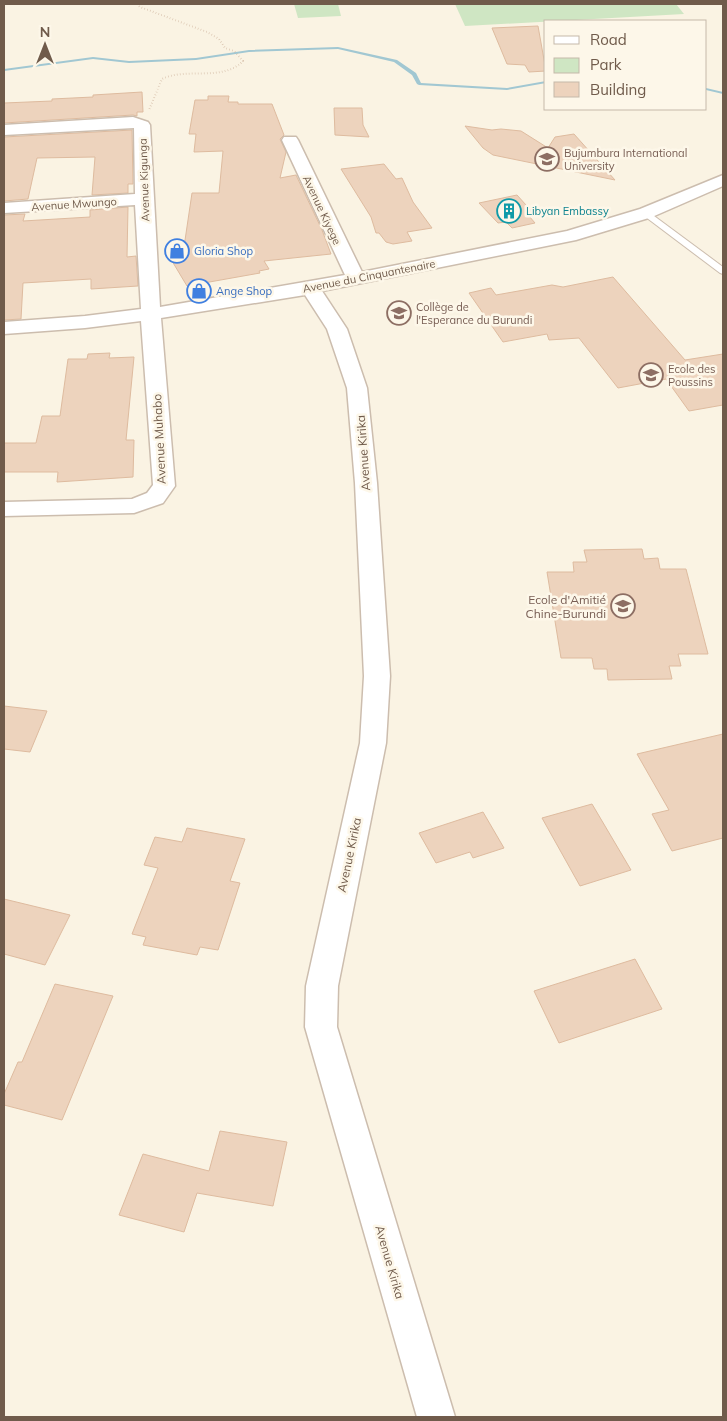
<svg xmlns="http://www.w3.org/2000/svg" width="727" height="1421" font-family="Mulish,sans-serif">
<style>
.green{fill:#cfe6c3}
.lines{fill:none;stroke-linecap:round;stroke-linejoin:round}
.stream{fill:#a1c7d2;fill-rule:evenodd}
.building{fill:#edd3bd;stroke:#debb9f}
.lane-casing{stroke:#ccbdae;stroke-width:2}
.street-casing{stroke:#ccbdae;stroke-width:3}
.path{stroke:#d1b7a1;stroke-width:2;stroke-dasharray:0.5 2.5;stroke-linecap:butt}
.lane{fill:#fff;fill-rule:evenodd}
.street{fill:#fff;fill-rule:evenodd}
.labels{text-anchor:middle;dominant-baseline:central;stroke-width:5;stroke-linejoin:round;paint-order:stroke}
.far-education-label{font-size:11px;fill:#785e54;stroke:#fdf7e9;text-anchor:start}
.far-street-label{font-size:11px;fill:#705b4b;stroke:#fdf7e9}
.far-culture-label{font-size:11px;fill:#0d838f;stroke:#fdf7e9;text-anchor:start}
.far-shop-label{font-size:11px;fill:#366cbe;stroke:#fdf7e9;text-anchor:start}
.street-label{font-size:12px;fill:#705b4b;stroke:#fdf7e9}
.education-label{font-size:12px;fill:#785e54;stroke:#fdf7e9;text-anchor:end}
</style>
<rect width="100%" height="100%" fill="#faf3e3"/>
<g class="green">
<polygon points="294,4 338,4 341,16 298,18"/>
<polygon points="455,4 676,4 684,14 465,26"/>
</g>
<g class="lines">
<g class="stream">
<polygon points="338,47 397,60 416,73 421,83 507,88 546,81 546,83 507,90 419,85 417,84 412,75 394,62 338,49 249,52 196,60 129,63 93,59 4,71 4,69 93,57 129,61 196,58 249,50"/>
<polygon points="706,88 723,92 723,94 706,90"/>
</g>
</g>
<g class="building">
<polygon points="538,26 546,71 529,72 525,65 507,64 492,28"/>
<polygon points="142,92 143,112 137,112 137,116 133,115 4,123 4,103 52,101 52,99 93,97 93,95"/>
<polygon points="208,96 229,96 228,102 238,102 238,104 272,104 284,135 280,139 286,152 280,178 296,175 322,230 331,254 264,261 269,269 259,271 260,273 187,286 172,261 172,247 184,247 192,193 219,193 223,151 194,152 196,134 189,134 195,100 208,100"/>
<polygon points="334,108 362,108 363,125 369,137 335,135"/>
<polygon points="465,126 492,130 501,129 521,131 548,148 555,137 574,134 615,180 493,155 483,148"/>
<polygon points="132,130 133,184 128,184 128,193 92,195 95,157 37,158 28,199 4,201 4,137"/>
<polygon points="384,164 396,179 402,178 413,202 432,228 407,232 412,241 393,244 386,242 379,233 376,233 371,217 341,169"/>
<polygon points="517,195 535,215 529,216 535,223 512,228 506,222 498,223 479,203"/>
<polygon points="128,207 127,257 136,256 138,286 91,289 91,279 23,283 21,319 4,320 4,215 25,214 23,221 90,217 90,210"/>
<polygon points="613,277 685,360 723,354 723,405 689,411 666,379 618,388 579,338 549,340 547,334 503,342 469,293 491,288 496,295 552,285 563,287"/>
<polygon points="110,353 109,358 134,357 126,440 134,440 133,477 57,482 58,472 4,472 4,443 36,443 42,416 60,416 68,359 87,359 88,354"/>
<polygon points="642,549 644,559 658,558 660,569 686,569 708,654 678,654 681,666 669,666 672,679 608,680 607,669 594,669 592,658 561,658 547,572 574,572 573,562 587,562 584,550"/>
<polygon points="4,706 47,711 30,752 4,749"/>
<polygon points="723,734 723,838 672,851 652,814 669,810 637,754"/>
<polygon points="592,804 631,870 580,886 542,818"/>
<polygon points="483,812 504,848 473,858 470,852 436,863 419,833"/>
<polygon points="187,828 245,839 230,881 240,883 218,950 200,947 197,955 143,945 146,937 132,934 158,868 144,865 155,837 182,842"/>
<polygon points="4,899 70,915 45,965 4,954"/>
<polygon points="635,959 662,1009 559,1043 534,991"/>
<polygon points="55,984 113,996 62,1120 4,1105 4,1094 18,1062 22,1062"/>
<polygon points="220,1131 287,1142 273,1206 197,1193 184,1232 119,1215 143,1154 209,1171"/>
</g>
<g class="lines">
<g class="lane-casing">
<polygon id="lane" points="646,210 723,267 723,274 720,273 643,215 641,213"/>
</g>
<g class="street-casing">
<polygon id="street" points="133,117 148,122 150,125 160,307 345,275 282,140 284,137 296,137 298,140 362,272 567,231 640,209 723,175 723,186 652,217 576,240 322,291 347,329 367,388 377,483 390,676 386,743 338,986 337,1027 455,1417 417,1417 305,1027 306,986 360,743 364,676 355,483 347,388 327,329 305,295 161,318 175,486 163,503 134,513 4,516 4,502 132,499 147,493 153,485 141,321 85,328 4,334 4,322 85,316 141,309 135,205 4,213 4,203 135,194 134,128 4,135 4,125"/>
</g>
<path class="path" d="M137 4 140 7 207 32 219 39 225 48 234 51 243 61C223 82 186 67 162 79L149 110"/>
<use href="#lane" class="lane"/>
<use href="#street" class="street"/>
</g>
<defs>
<g id="university-ring" transform="scale(1.25)"><circle r="9.5" fill="#fdf7e9" stroke="#8d6e63" stroke-width="1.5"/><path d="M0-5L7-2L0 1L-7-2ZM-4 1L0 2.5L4 1V4Q0 6-4 4Z" fill="#8d6e63"/></g>
<g id="building-ring" transform="scale(1.25)"><circle r="9.5" fill="#fdf7e9" stroke="#0f9aa8" stroke-width="1.5"/><path d="M-4-6H4V6H1V3H-1V6H-4ZM-2.5-4.3h1.7v1.8h-1.7ZM.8-4.3h1.7v1.8H.8ZM-2.5-1h1.7V.8h-1.7ZM.8-1h1.7V.8H.8Z" fill="#0f9aa8"/></g>
<g id="shop-ring" transform="scale(1.25)"><circle r="9.5" fill="#fdf7e9" stroke="#3f7fe0" stroke-width="1.5"/><path d="M-5-2.5h2.3a2.7 3.5 0 0 1 5.4 0H5L5.5 6h-11ZM-1.5-2.5h3a1.5 2.3 0 0 0-3 0Z" fill="#3f7fe0"/></g>
<g id="school-ring" transform="scale(1.25)"><circle r="9.5" fill="#fdf7e9" stroke="#8d6e63" stroke-width="1.5"/><path d="M0-5L7-2L0 1L-7-2ZM-4 1L0 2.5L4 1V4Q0 6-4 4Z" fill="#8d6e63"/></g>
</defs>
<g fill-rule="evenodd">
<use href="#university-ring" x="547" y="159"/>
<use href="#building-ring" x="509" y="211"/>
<use href="#shop-ring" x="177" y="251"/>
<use href="#shop-ring" x="199" y="291"/>
<use href="#school-ring" x="399" y="313"/>
<use href="#school-ring" x="651" y="375"/>
<use href="#school-ring" x="623" y="606"/>
</g>
<g class="labels">
<g class="far-education-label">
<text x="564" y="153">Bujumbura International<tspan x="564" dy="13">University</tspan></text>
<text x="416" y="307">Collège de<tspan x="416" dy="13">l'Esperance du Burundi</tspan></text>
<text x="668" y="369">Ecole des<tspan x="668" dy="13">Poussins</tspan></text>
</g>
<g class="far-street-label">
<text transform="translate(144 180) rotate(-92)">Avenue Kigunga</text>
<text transform="translate(74 204) rotate(-4)">Avenue Mwungo</text>
<text transform="translate(322 210) rotate(65)">Avenue Kiyege</text>
<text transform="translate(369 276) rotate(-11)">Avenue du Cinquantenaire</text>
</g>
<g class="far-culture-label">
<text x="526" y="211">Libyan Embassy</text>
</g>
<g class="far-shop-label">
<text x="194" y="251">Gloria Shop</text>
<text x="216" y="291">Ange Shop</text>
</g>
<g class="street-label">
<text transform="translate(159 439) rotate(-93)">Avenue Muhabo</text>
<text transform="translate(363 453) rotate(-94)">Avenue Kirika</text>
<text transform="translate(349 855) rotate(-78)">Avenue Kirika</text>
<text transform="translate(390 1262) rotate(74)">Avenue Kirika</text>
</g>
<g class="education-label">
<text x="606" y="599">Ecole d'Amitié<tspan x="606" dy="14">Chine-Burundi</tspan></text>
</g>
</g>
<rect width="727" height="1421" fill="none" stroke="#705b4b" stroke-width="10"/>
<rect x="544" y="20" width="162" height="90" fill="#fdf7e9" stroke="#c5b9aa"/>
<rect x="554" y="36" width="25" height="8" fill="#ffffff" stroke="#c5b9aa"/>
<text x="590" y="45" font-size="15" fill="#705b4b">Road</text>
<rect x="554" y="58" width="25" height="15" fill="#cfe6c3" stroke="#c5b9aa"/>
<text x="590" y="70" font-size="15" fill="#705b4b">Park</text>
<rect x="554" y="82" width="25" height="15" fill="#edd3bd" stroke="#c5b9aa"/>
<text x="590" y="95" font-size="15" fill="#705b4b">Building</text>
<g transform="translate(45 45)" stroke="#fdf7e9" stroke-width="4" paint-order="stroke">
<path d="M0-4L9 19L0 12L-9 19Z" fill="#705b4b"/>
<text y="-8" font-size="14" font-weight="bold" text-anchor="middle" fill="#705b4b">N</text>
</g>
</svg>
